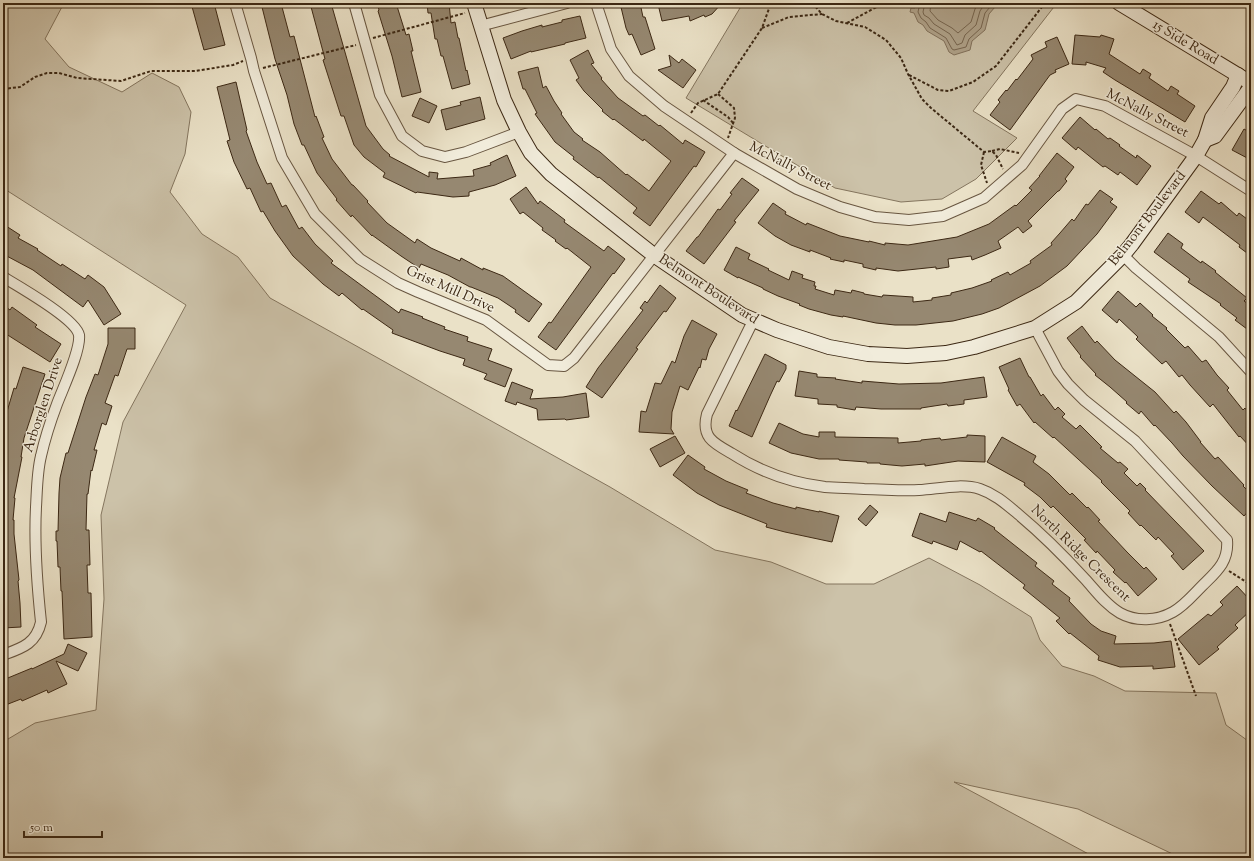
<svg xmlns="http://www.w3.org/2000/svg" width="1254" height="861" font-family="'Sorts Mill Goudy',serif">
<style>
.green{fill:#ccc2a9;stroke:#84755e}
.water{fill:#afa28a;stroke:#81715b}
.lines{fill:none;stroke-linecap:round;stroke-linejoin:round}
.shore{stroke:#76654f;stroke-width:1}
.building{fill:#968871;stroke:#3c2814}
.street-casing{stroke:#685641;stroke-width:12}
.secondary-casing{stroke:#3c2814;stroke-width:16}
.path{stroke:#3c2814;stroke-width:2;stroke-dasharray:3 2;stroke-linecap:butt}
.street{stroke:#f1ecdb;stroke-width:10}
.secondary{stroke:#f1ecdb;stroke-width:14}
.labels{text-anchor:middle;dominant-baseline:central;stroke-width:3;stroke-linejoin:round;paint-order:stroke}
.street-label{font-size:14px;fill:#3c2814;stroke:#f1ecdb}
</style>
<rect width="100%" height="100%" fill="#eae1c7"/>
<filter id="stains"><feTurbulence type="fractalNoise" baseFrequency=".005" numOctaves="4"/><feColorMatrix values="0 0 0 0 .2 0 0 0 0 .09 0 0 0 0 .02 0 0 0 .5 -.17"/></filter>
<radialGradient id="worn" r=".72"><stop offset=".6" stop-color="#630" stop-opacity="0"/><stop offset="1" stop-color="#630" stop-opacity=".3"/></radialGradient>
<g class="green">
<polygon points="3,3 64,3 45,39 69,67 122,92 152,73 179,87 191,112 185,154 170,192 202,234 238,257 270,298 610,487 715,550 771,562 826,584 874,584 929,558 980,585 1031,617 1040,640 1062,666 1094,676 1125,691 1216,693 1226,725 1251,743 1251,858 1181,858 1078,809 954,782 1096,858 3,858 3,742 35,723 96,710 104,599 101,515 123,422 186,305 3,188"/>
<polygon points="743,3 1057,3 973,111 1017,138 976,179 942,199 901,202 835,188 686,98"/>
</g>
<polygon class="water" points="917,3 993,3 995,7 989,14 985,30 972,41 970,50 954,55 949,52 944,41 927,31 923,25 918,22 914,13 910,12 911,8 915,8"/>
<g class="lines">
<g class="shore">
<polyline points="920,3 918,12 921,18 926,22 930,28 946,38 952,49 954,50 966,47 969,39 981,28 985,13 990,7 990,3"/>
<polyline points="925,3 923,12 924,15 929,18 934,24 950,34 957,45 962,43 965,35 976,25 980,11 984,5 985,3"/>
<polyline points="931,3 930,11 938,20 952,28 958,33 971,22 975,9 978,3"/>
</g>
</g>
<g class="building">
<polygon points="191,3 214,3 225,45 204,50"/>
<polygon points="261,3 280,3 281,7 282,7 290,37 294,36 315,117 316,116 324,137 322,138 332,159 352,185 353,185 368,201 367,202 387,223 415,243 417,239 431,248 460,261 461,258 483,270 483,268 503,276 542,304 529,322 515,312 516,310 498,298 471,287 470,287 448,275 421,264 419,268 401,256 372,235 372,236 352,215 351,217 336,200 337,199 317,173 304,145 302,145 294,124 287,95 275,59"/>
<polygon points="310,3 331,3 366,126 383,149 390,155 389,156 429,177 429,172 438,173 437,179 474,176 473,170 491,165 490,163 507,155 516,176 495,185 469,192 469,196 453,197 417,192 416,193 383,177 385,173 364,157 354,145 344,116 341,116 323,60 325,59"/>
<polygon points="377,3 396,3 406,35 409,34 413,51 411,51 421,92 402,97 392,56 378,11 379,10"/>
<polygon points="427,3 449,3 451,23 455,22 458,38 459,38 466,71 467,70 470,84 452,89 443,56 441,56 437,39 435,39 431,13 428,13"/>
<polygon points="620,3 640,3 643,17 645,17 655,49 641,55 632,34 629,35 626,28"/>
<polygon points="663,3 722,3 712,14 705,17 704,15 690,21 689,16 662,21 658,4"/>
<polygon points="580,16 586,38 565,43 565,44 531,52 531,51 511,59 503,38 522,31 542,25 542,27 562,22 562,20"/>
<polygon points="1075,35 1100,37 1101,35 1114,39 1109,54 1140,74 1143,69 1151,74 1149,78 1152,80 1168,91 1171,86 1179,91 1177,94 1195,106 1185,122 1115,80 1103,72 1106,68 1086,62 1086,65 1072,64"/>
<polygon points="1057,37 1069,64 1055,70 1056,72 1050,75 1010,130 990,115 1000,102 998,100 1006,90 1007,91 1016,79 1017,80 1033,59 1031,55 1047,47 1045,42"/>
<polygon points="588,50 594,63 591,64 602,78 601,79 618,98 643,116 645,115 659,126 660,125 683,144 685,140 705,152 696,167 694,166 650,226 633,213 637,208 599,177 598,178 573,159 574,157 555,142 535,114 537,113 525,89 523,89 518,72 538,67 543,88 546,86 554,101 562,113 561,114 574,132 583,139 582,140 600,152 626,175 627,174 649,191 671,161 644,139 643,141 614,119 613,120 602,111 603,110 584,91 576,80 579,78 570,60"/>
<polygon points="669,55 679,63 682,59 696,70 683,88 658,70 671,66"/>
<polygon points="236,82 247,130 246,131 257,162 267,184 271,183 282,207 286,205 299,229 302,227 315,244 333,261 331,263 399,313 401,309 423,317 422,318 445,327 444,329 468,337 467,341 492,349 488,360 512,369 505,387 484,379 487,374 463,365 465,359 440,351 392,333 393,330 363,309 362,310 342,293 339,296 323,284 293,256 275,231 263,211 261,212 250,188 247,189 234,162 227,141 230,140 217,87"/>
<polygon points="480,97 485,119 446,130 441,110 461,105 460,102"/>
<polygon points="420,98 437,106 429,123 412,116"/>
<polygon points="1080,117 1095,130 1096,129 1108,139 1110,138 1120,145 1119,146 1136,158 1137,155 1151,166 1137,185 1120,172 1118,175 1105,166 1103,167 1078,147 1076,150 1062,138"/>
<polygon points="1244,129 1251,133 1251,160 1232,150"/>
<polygon points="1057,153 1074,167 1065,179 1067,181 1059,191 1058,191 1028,221 1032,226 1023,233 1018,227 998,241 1001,248 985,255 972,260 971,256 948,259 949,267 936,269 936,267 898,271 876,268 876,270 863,267 863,264 844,260 844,262 830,259 831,258 810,250 810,252 791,245 775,236 758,223 773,203 786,212 785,214 806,225 807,223 840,236 869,242 869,241 885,245 885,243 908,245 957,237 989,224 1015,205 1016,206 1032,190 1029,188 1040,176 1039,176"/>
<polygon points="742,178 759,190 734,221 736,222 704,264 686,251 697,237 698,237 718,209 720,210 732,194 730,193"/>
<polygon points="526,187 538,204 540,201 565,220 564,222 604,251 608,246 625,259 614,274 613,273 556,350 538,337 549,322 551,323 591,267 567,248 566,249 555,241 556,240 542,230 543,228 523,212 520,214 510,199"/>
<polygon points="1100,190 1113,199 1110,202 1117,207 1097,234 1067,266 1040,286 999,308 982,314 953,321 916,325 895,325 876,323 843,316 843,317 831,315 809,309 799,305 800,304 778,296 763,289 763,288 738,277 738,278 724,270 736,247 750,254 748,259 769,269 768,270 789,280 792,271 803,275 802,278 815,282 814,286 816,286 815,289 834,295 835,290 851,293 852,290 864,293 864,294 882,297 883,295 913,297 913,302 932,300 932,298 951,295 951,293 972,288 992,281 991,280 1008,272 1010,275 1031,263 1030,261 1052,245 1051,243 1060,233 1072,219 1074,221 1086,204 1088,205"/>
<polygon points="1201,191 1219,204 1221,202 1237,216 1239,213 1251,222 1251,256 1239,247 1240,245 1203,217 1199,223 1185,212"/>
<polygon points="3,224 20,235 18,238 38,249 37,250 61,266 62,264 85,279 88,275 104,287 121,314 104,325 88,300 83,307 33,270 3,254"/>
<polygon points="1168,233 1183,244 1181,248 1201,263 1202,261 1216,271 1215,272 1247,298 1244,301 1251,306 1251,332 1235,320 1237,318 1220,305 1221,304 1188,282 1190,279 1154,252"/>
<polygon points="660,285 676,298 666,312 664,311 636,348 638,349 602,398 586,387 598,368 643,310 640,308 645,301 647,303"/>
<polygon points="1118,291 1136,307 1140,303 1153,315 1152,316 1167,328 1166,329 1185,348 1188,346 1202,362 1206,360 1217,375 1229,388 1227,390 1243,410 1245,408 1251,416 1251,448 1240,436 1239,437 1213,404 1210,407 1190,385 1182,375 1179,377 1166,361 1162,364 1136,339 1138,337 1119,319 1117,323 1102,310"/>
<polygon points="3,305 10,310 12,307 37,325 35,327 61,344 50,362 3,332"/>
<polygon points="692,320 717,334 709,349 706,360 702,359 700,368 699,367 688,390 680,386 672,412 671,429 674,434 639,432 641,411 646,412 655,383 661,384 672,361 675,363 684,336"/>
<polygon points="1082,326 1095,343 1097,341 1115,360 1155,392 1174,413 1176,411 1186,422 1201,442 1200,442 1215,459 1218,457 1244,485 1243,486 1251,494 1251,508 1244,516 1212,486 1183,456 1172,443 1155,425 1154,426 1141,411 1139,414 1126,403 1127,402 1110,387 1095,375 1096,374 1080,357 1081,356 1067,338"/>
<polygon points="108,328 135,328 135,349 127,349 118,376 115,375 105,403 112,406 106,425 102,423 94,450 97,450 92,471 91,470 88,494 87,494 86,530 89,530 90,565 87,565 88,593 91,593 92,637 64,639 62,591 61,591 60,567 58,567 57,541 56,541 56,531 58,531 59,493 60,478 66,453 68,453 86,397 95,374 98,375 108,344"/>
<polygon points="765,354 786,365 786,369 779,382 777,381 770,396 752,437 729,426 736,410 737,411"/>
<polygon points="1020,358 1029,377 1030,377 1041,396 1043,394 1055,410 1058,407 1065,414 1062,417 1076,429 1080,425 1102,447 1100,448 1118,463 1120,462 1128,469 1124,473 1137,486 1140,483 1146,489 1145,490 1204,551 1183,570 1171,556 1174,554 1158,537 1156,540 1141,525 1140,526 1128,513 1130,511 1101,482 1102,481 1054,437 1053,438 1035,422 1034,423 1020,404 1017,406 1008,390 1009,389 999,367"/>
<polygon points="23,367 45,374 24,438 21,457 22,457 14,498 15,498 13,520 14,520 14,534 19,580 18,581 20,603 21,627 3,628 3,425 14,388 16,389"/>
<polygon points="799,371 817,374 817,377 836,378 835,379 862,383 862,381 899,384 941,383 984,377 987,397 964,400 964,404 948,406 947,404 921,408 921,409 881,409 856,407 855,410 837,407 837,405 818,404 818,399 795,396"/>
<polygon points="512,382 533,390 530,399 563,397 586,393 589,417 566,420 565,419 538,420 537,409 517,402 516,405 505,401"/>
<polygon points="779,423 803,434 819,437 819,432 835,432 835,437 898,438 898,443 921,441 921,440 940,438 941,440 967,437 967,435 985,436 985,462 958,461 925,466 925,464 902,466 880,464 880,463 867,463 867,462 839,460 839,459 819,459 791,453 769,443"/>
<polygon points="675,436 685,453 660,467 650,449"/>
<polygon points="1002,437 1036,456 1033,462 1049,474 1070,495 1072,493 1087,508 1088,507 1100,520 1098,521 1127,552 1144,569 1146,567 1157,579 1138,596 1126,582 1125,583 1113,572 1115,570 1097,551 1096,553 1084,540 1086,539 1053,506 1051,508 1040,497 1024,485 1025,483 987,462"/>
<polygon points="688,455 705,467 704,469 726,481 748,490 746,493 773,503 796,509 796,507 819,512 819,511 839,516 832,542 785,532 766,527 767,524 719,505 697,493 673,475"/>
<polygon points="870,505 878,512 866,526 858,519"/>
<polygon points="949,512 976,521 978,518 995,528 994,529 1037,563 1035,566 1054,581 1052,584 1070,598 1069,601 1091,624 1101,631 1116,636 1114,644 1154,643 1171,641 1175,667 1153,669 1153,666 1120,667 1098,660 1099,656 1070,633 1069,634 1056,621 1060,618 1023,588 1025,585 981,551 980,552 960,541 957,550 933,541 932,544 912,536 920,513 946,522"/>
<polygon points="1237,586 1251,601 1251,610 1235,625 1238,628 1217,647 1219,649 1199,665 1178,639 1208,614 1211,616 1223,605 1220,602"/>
<polygon points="68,644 87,653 78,671 56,661 67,684 48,693 47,690 22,701 21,699 3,706 3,680 32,668 32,669 64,654"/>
</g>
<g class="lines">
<g class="street-casing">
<g id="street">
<polyline points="235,3 251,58 254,71 282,158 315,214 360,259 398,283 418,292 486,320 548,365 564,366 574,358 734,153"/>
<polyline points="354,3 380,95 402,136 422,151 445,157 466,152 519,132"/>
<polyline points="596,3 611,49 629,76 664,106 734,153 797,189 840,207 875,217 909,220 943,216 984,198 1022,165 1062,109 1076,99 1105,106 1196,156 1251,191"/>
<polyline points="480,26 567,3"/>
<polyline points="1123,255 1136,268 1219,337 1251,372"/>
<path d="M3 277C18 286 76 319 79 335 81 350 63 388 57 404 51 420 45 438 41 456 37 472 37 490 36 507 34 545 37 584 41 622 36 644 22 648 3 655"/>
<path d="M753 321 707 414C701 437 713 443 731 453 759 471 792 483 825 487 838 488 851 488 864 489 882 489 900 491 919 490 938 489 961 483 980 489 995 494 1006 504 1018 514 1042 534 1064 556 1085 579 1096 591 1106 605 1120 613 1136 622 1157 621 1173 612 1184 606 1193 595 1202 586 1216 572 1229 562 1227 540L1135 441 1084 400 1068 384 1058 371 1035 328"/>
</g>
</g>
<g class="secondary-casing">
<g id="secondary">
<polyline points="474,3 504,100 519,132 531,153 551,174 655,256 742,315 777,330 829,347 868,354 907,356 946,353 974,347 1035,328 1076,302 1123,255 1132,244 1196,156 1205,140 1212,118 1233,87 1238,75"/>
<polyline points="1119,3 1251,83"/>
<polyline points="1205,140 1215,136 1251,87"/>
</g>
</g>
<g class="path">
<polyline points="812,3 822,14 836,21 865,27 886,40 901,58 908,74 922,99 931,108 984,152 992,151 996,155 1003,169"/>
<polyline points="847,23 884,3"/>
<polyline points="762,28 789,17 822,14"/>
<polyline points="373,38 465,13"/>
<polyline points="263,68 356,45"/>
<polyline points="909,75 938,90 949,91 973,82 996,66 1045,3"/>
<polyline points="3,89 20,87 35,77 47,73 59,73 77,78 121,81 151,71 195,71 233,65 243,61"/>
<polyline points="718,94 734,108 735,118 728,138"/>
<polyline points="703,100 728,117 733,123"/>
<polyline points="691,113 698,103 718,94 762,28 771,3"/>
<polyline points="992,151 1000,149 1019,153"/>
<polyline points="984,152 981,165 987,183"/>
<polyline points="1229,571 1251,585"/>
<polyline points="1170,624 1196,696"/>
</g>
<use href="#street" class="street"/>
<use href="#secondary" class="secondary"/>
</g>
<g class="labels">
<g class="street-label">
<text transform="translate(1185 43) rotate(31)">15 Side Road</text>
<text transform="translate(1147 114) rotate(27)">McNally Street</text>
<text transform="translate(790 167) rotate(27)">McNally Street</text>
<text transform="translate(1148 219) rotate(-52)">Belmont Boulevard</text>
<text transform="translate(450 290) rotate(24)">Grist Mill Drive</text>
<text transform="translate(708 290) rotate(33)">Belmont Boulevard</text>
<text transform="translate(44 405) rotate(-72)">Arborglen Drive</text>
<text transform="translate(1080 554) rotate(44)">North Ridge Crescent</text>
</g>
</g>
<rect width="1254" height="861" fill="none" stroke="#eae1c7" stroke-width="16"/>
<rect x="4" y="4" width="1246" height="853" fill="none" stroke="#3c2814" stroke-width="2"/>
<rect x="8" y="8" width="1238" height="845" fill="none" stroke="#3c2814"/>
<path d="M24 831v6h78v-6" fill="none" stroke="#3c2814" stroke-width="2"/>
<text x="30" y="831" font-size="12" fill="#3c2814" stroke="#f1ecdb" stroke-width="3" paint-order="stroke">50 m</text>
<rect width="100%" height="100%" filter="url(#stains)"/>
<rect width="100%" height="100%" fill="url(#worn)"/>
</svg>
